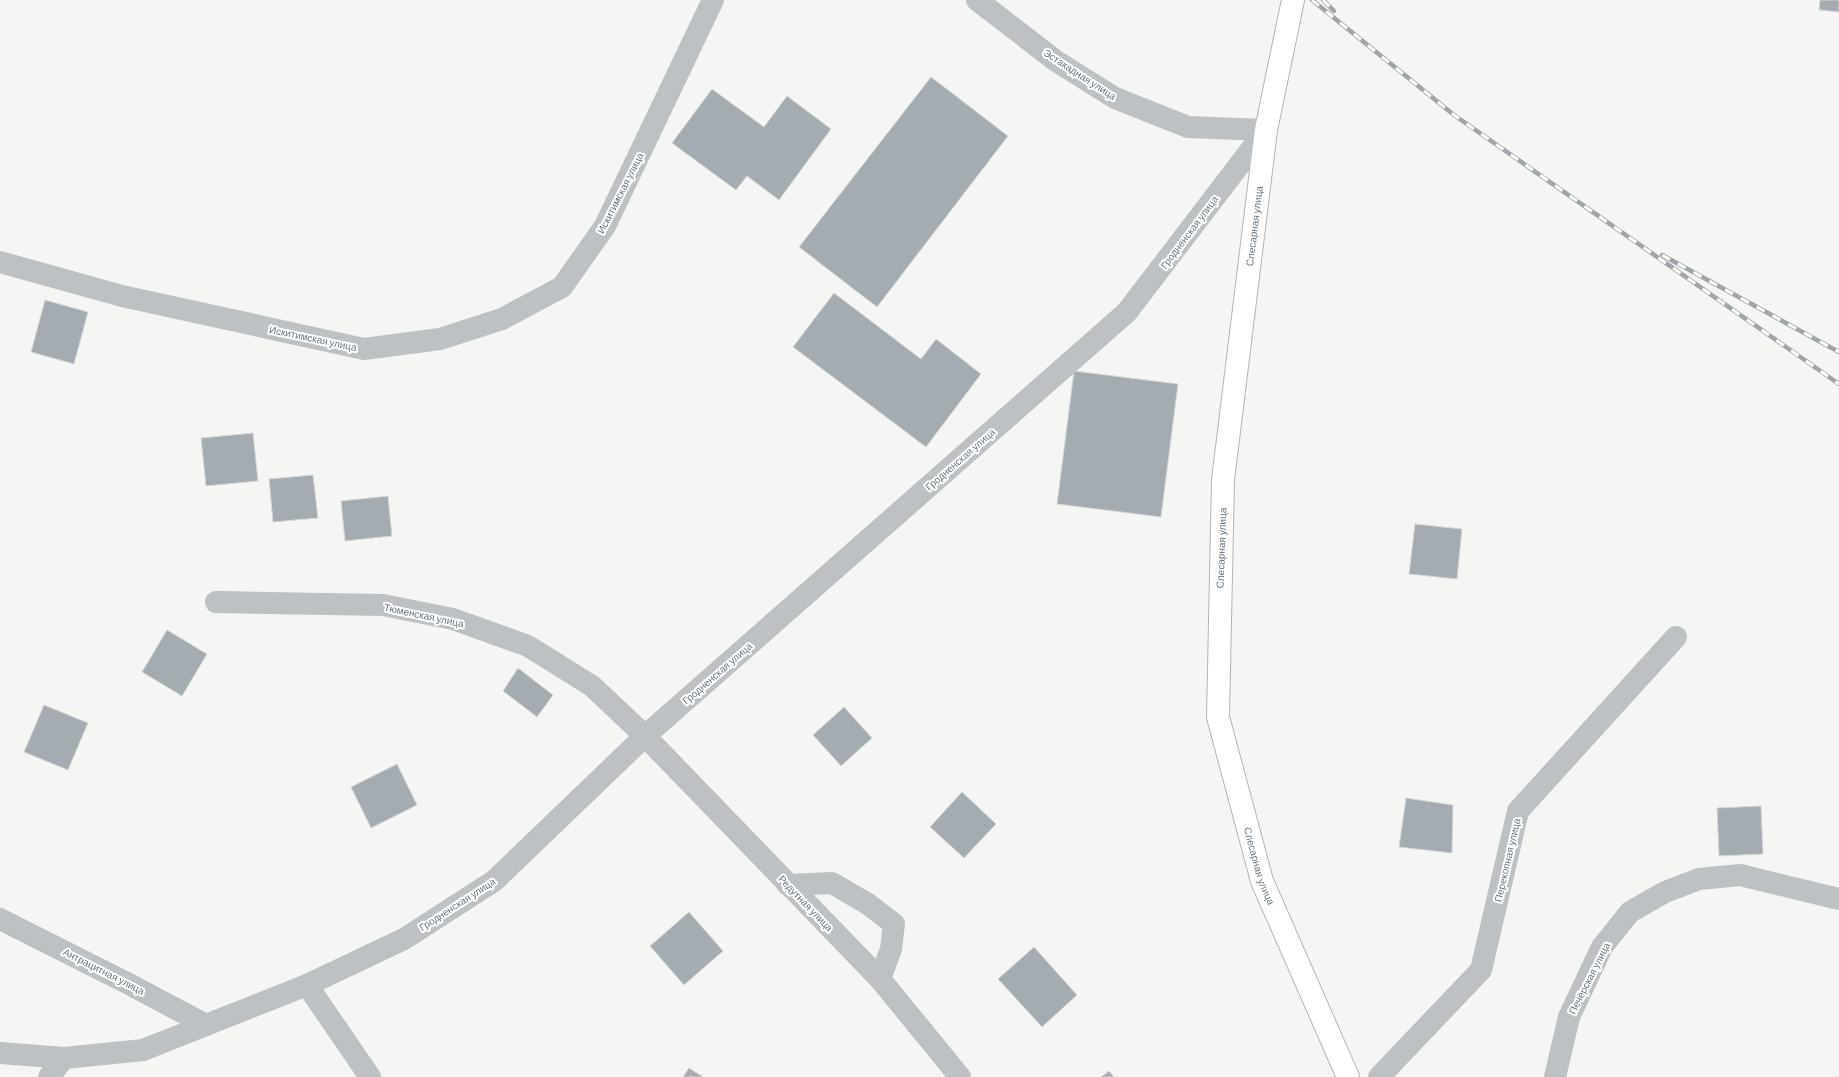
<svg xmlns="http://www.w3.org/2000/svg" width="1839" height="1077" font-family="Barlow,sans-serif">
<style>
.building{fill:#a5acb1;stroke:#d7d7d5}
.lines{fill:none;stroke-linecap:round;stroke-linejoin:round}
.secondary-casing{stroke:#b0b5b8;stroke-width:24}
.minor{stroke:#bdc1c4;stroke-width:22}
.secondary{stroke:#fff;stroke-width:22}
.rail-casing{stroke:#9fa5a9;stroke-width:4.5}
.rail{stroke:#fff;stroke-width:3;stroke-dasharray:9;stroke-linecap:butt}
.labels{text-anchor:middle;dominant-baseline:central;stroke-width:4;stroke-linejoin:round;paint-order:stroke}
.street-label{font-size:10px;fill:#687780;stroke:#fff}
</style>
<rect width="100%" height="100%" fill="#f5f5f3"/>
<g class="building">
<polygon points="1820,0 1839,0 1839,12 1819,10"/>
<polygon points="931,77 1008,136 877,307 799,247"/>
<polygon points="712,89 764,127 787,96 831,129 779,200 747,176 736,190 672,143"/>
<polygon points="834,293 921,359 936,339 981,374 926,447 793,347"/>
<polygon points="45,300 88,312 74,364 31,352"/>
<polygon points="1074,371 1178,384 1161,517 1057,504"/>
<polygon points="253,433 258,481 206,486 201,438"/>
<polygon points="313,475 318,518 273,522 269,479"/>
<polygon points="388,496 392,536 345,541 341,501"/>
<polygon points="1415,524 1462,529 1457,579 1409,574"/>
<polygon points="167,630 207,654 182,696 142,672"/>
<polygon points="518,668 553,695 537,717 503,691"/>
<polygon points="44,705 88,723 68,770 24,752"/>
<polygon points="844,707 872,738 841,766 813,735"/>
<polygon points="397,764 417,805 371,828 351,787"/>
<polygon points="962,792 996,824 964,858 930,827"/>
<polygon points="1406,798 1453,805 1452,853 1399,847"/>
<polygon points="1761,806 1763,854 1719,856 1717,808"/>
<polygon points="689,912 723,951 684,985 650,946"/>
<polygon points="1034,947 1077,995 1042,1027 998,979"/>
<polygon points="689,1068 703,1077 683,1077"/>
<polygon points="1109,1071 1114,1077 1101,1077"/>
</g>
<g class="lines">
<g class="secondary-casing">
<g id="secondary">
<path id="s1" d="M1293 0 1266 130 1223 480 1218 717 1262 881 1348 1077"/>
</g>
</g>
<g class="minor">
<polyline points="977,0 1056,61 1115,98 1188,127 1266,130"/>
<polyline points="0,262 122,296 364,349 440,339 502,319 562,287 605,226 713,0"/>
<polyline points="216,602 383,605 453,619 528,646 592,686 645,736 880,979 960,1077"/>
<polyline points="788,885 832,883 868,904 894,924 891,949 880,979"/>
<polyline points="0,919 127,983 206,1025"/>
<polyline points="307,985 370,1077"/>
<polyline points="0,1053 64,1058 143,1050 307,985 404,939 494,881 645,736 1127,312 1266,130"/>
<polyline points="49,1077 64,1058"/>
<polyline points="1379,1077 1481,970 1518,811 1676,637"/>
<polyline points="1555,1077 1569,1017 1602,947 1630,912 1665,892 1699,879 1740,875 1839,899"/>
</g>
<use href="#secondary" class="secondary"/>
<g class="rail-casing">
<g id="rail">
<polyline points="1312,0 1454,115 1839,384"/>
<polyline points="1323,0 1334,11"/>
<polyline points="1662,255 1839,352"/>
</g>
</g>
<use href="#rail" class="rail"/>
</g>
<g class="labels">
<g class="street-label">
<text transform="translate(1080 74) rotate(33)">Эстакадная улица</text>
<text transform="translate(620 193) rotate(-63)">Искитимская улица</text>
<text transform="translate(1254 226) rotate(-83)">Слесарная улица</text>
<text transform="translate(1189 232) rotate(-53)">Гродненская улица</text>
<text transform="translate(313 338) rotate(12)">Искитимская улица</text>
<text transform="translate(960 459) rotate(-41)">Гродненская улица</text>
<text transform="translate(1221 548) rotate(-88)">Слесарная улица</text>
<text transform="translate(424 615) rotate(12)">Тюменская улица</text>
<text transform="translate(717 673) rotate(-41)">Гродненская улица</text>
<text transform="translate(1507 860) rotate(-77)">Перекопная улица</text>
<text stroke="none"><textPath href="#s1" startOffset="877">Слесарная улица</textPath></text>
<text transform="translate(806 903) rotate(46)">Редутная улица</text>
<text transform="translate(457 904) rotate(-33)">Гродненская улица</text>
<text transform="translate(104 971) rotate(27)">Антрацитная улица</text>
<text transform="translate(1589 978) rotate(-63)">Печёрская улица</text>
</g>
</g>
</svg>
